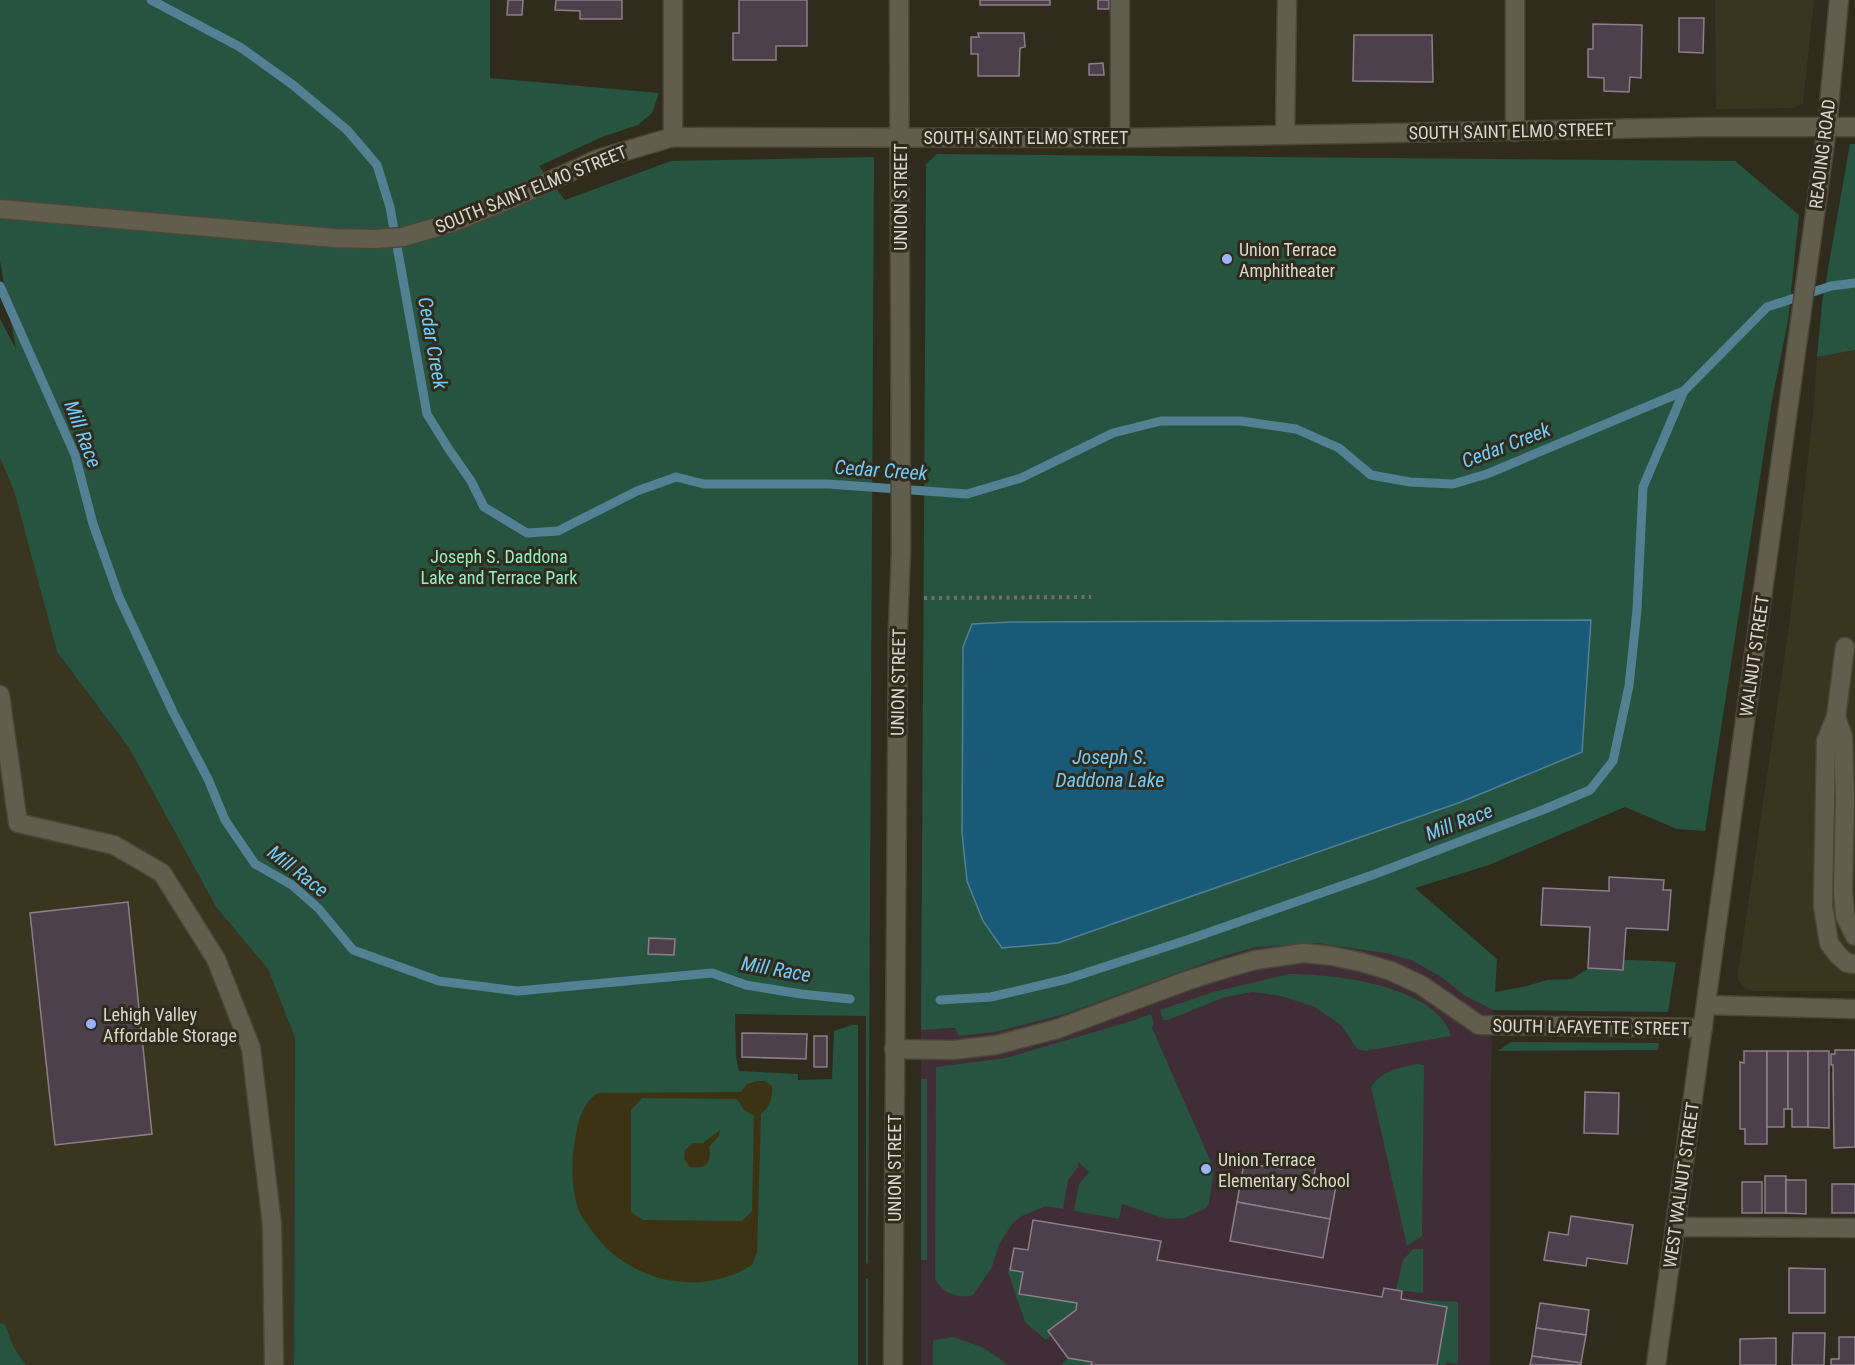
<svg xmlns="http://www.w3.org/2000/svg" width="1855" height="1365" font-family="'Roboto Condensed',sans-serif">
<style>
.built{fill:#3a351f}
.education{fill:#402d35}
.green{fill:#275341}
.sand{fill:#3b3313;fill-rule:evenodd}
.water{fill:#195a79;stroke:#538092;stroke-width:1.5}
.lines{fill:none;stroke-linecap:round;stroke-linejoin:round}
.stream{stroke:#538092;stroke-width:9}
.building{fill:#4d404b;stroke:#8d7e8b;stroke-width:1.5}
.minor-casing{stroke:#4a473a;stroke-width:21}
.path{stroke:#737064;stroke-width:4;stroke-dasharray:3 4.5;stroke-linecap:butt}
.minor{stroke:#625e4d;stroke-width:18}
.poi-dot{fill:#9bb4fd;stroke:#2f2c1d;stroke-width:2}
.labels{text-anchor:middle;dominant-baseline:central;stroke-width:6;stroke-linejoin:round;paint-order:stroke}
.street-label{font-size:18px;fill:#d9d7ce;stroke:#2f2c1d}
.poi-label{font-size:18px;fill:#d9d7ce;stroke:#2f2c1d;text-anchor:start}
.park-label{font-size:18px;fill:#8ff0c6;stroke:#2f2c1d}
.water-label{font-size:20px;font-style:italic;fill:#72ccfd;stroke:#2f2c1d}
</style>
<rect width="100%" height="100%" fill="#2f2c1d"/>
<g class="built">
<polygon points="1715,0 1814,0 1803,103 1794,108 1716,109"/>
<polygon points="1855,350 1855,991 1753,991 1744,988 1738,979 1738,973 1790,619 1814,404 1817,357"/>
<polygon points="0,458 14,491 57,652 129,748 216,907 268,969 295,1038 294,1365 26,1365 13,1346 5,1324 0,1323"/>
</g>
<polygon class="education" points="1327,938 1383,944 1450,974 1493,1010 1491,1069 1490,1365 921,1365 921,1030 996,1027 1243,943"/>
<g class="green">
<polygon points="0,0 490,0 490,78 659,93 652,113 638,125 602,137 539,166 565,200 671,161 874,157 868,1264 866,1263 866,1016 735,1014 736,1057 739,1071 798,1074 798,1080 832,1079 834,1031 852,1025 858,1025 858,1365 294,1365 295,1038 268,969 216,907 129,748 57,652 14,491 0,458 0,319 16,349 0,261"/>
<polygon points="1850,144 1855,144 1855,350 1817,357 1822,303"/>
<polygon points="937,154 1735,161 1799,215 1788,321 1772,400 1705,831 1677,829 1625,807 1489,865 1415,888 1497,959 1495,992 1527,986 1547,980 1572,979 1599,961 1631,960 1676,962 1668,1012 1493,1010 1464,995 1440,976 1411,960 1386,953 1317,943 1255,947 1221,957 1065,1014 995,1032 959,1036 955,1028 921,1030 926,179 926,164"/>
<path d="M1289 974C1334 974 1436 985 1451 1036L1365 1051 1357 1049 1341 1025 1315 1007 1281 996 1253 992 1225 997 1168 1020H1163L1160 1010 1213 992Z"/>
<path d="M1151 1014 1154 1023 1152 1028 1214 1169 1209 1203 1206 1208 1185 1218 1166 1219 1122 1204 1119 1219 1074 1211 1079 1184 1089 1172 1078 1162V1167L1068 1180 1063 1209 1046 1206 1022 1216 1013 1223 999 1244 992 1267 973 1295C959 1300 941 1292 935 1279L936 1067 1006 1058 1132 1021Z"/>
<polygon points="1511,1042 1659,1043 1658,1050 1498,1051"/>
<path d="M1417 1064 1424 1065 1422 1236 1407 1246 1371 1087C1382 1070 1399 1068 1417 1064Z"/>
<rect x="921" y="1079" width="6" height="181"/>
<polygon points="1413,1249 1423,1249 1423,1293 1396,1290 1403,1260"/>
<polygon points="1010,1270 1023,1272 1019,1294 1077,1303 1076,1310 1048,1331 1051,1335 1046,1340 1025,1322 1008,1272"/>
<polygon points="868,1278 868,1365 866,1365 866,1279"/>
<polygon points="1401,1299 1458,1302 1458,1360 1456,1364 1447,1362 1446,1365 1437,1365"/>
<polygon points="0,1323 5,1324 13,1346 26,1365 0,1365"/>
<polygon points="954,1337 984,1348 1008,1365 933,1365 933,1340"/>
<polygon points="1068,1358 1092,1362 1091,1365 1063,1365 1062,1363"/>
</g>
<g class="sand">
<path d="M757 1081H765L772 1086C772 1099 771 1105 761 1114L757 1252 752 1265C698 1299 625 1281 590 1228 586 1222 581 1216 578 1209 571 1187 571 1163 575 1140 578 1122 582 1103 598 1093L741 1092 747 1084ZM642 1098 737 1099 744 1110 754 1116 752 1211 742 1221 643 1220 631 1212V1110Z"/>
<path d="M720 1130 719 1136 709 1147C712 1162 706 1170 690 1167L684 1159 685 1150 693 1143H703Z"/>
</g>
<polygon class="water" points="1591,620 1582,752 1461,802 1058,943 1002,948 983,921 967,881 962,833 963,647 972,624 1012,622"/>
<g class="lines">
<g class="stream">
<polyline points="151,0 240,47 293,85 347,130 377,165 390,207 427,414 448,448 471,481 484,507 527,533 558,531 637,491 676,477 704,484 828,484 967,494 1021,478 1113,433 1161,421 1241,421 1296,429 1339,448 1371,475 1410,482 1453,484 1487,474 1684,391 1767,307 1831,286 1855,283"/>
<polyline points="0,286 75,455 93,524 119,597 173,712 208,779 225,820 255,864 292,885 319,909 353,950 439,981 518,991 712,973 746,985 801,994 850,999"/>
<polyline points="940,1000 991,997 1067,979 1190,939 1378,873 1545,809 1590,790 1613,761 1629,686 1637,610 1643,487 1684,391"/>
</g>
</g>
<g class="building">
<polygon points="508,0 523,0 522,15 507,15"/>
<polygon points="556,0 622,0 622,19 580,19 580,11 555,10"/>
<polygon points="739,0 807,0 807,46 776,46 776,60 733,60 733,33 739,33"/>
<rect x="980" y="0" width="70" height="5"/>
<rect x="1098" y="0" width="11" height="9"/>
<polygon points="1679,18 1704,18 1703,53 1679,52"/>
<polygon points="1593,24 1642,25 1641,78 1630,77 1629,92 1604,91 1604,78 1588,77 1588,49 1593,49"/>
<polygon points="978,33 1024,33 1025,47 1020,48 1019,76 978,76 978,54 971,54 971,37 979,37"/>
<polygon points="1354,35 1432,35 1433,82 1353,81"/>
<polygon points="1103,63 1104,75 1089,75 1089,64"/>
<polygon points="1609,877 1664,880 1663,890 1671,890 1668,930 1626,928 1623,970 1588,968 1590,927 1541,925 1543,888 1609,891"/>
<polygon points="128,902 152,1134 55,1145 30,913"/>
<polygon points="649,938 675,939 674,955 648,954"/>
<polygon points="742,1033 807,1034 806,1059 742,1057"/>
<rect x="814" y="1036" width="13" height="31"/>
<polygon points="1835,1050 1855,1050 1855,1147 1834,1148 1833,1065 1831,1065 1831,1054 1835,1054"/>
<polygon points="1744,1051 1767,1051 1767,1144 1745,1144 1745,1129 1740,1129 1740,1062 1744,1063"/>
<polygon points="1767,1051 1788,1051 1788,1109 1784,1109 1784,1127 1767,1127"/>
<polygon points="1788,1051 1808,1051 1808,1127 1792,1127 1792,1109 1788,1109"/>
<polygon points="1808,1051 1829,1051 1829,1128 1808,1127"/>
<polygon points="1585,1092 1619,1093 1618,1134 1584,1133"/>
<polygon points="1284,1158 1316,1164 1314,1176 1337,1180 1330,1219 1237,1202 1244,1163 1282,1169"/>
<rect x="1765" y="1176" width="21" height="37"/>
<polygon points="1786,1180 1806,1180 1806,1214 1786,1213"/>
<rect x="1742" y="1182" width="20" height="31"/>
<rect x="1832" y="1184" width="23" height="29"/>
<polygon points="1237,1202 1330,1219 1323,1258 1230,1241"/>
<polygon points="1571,1216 1633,1225 1627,1264 1587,1258 1586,1266 1544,1260 1549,1232 1568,1235"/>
<polygon points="1033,1220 1161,1241 1157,1260 1382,1297 1384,1288 1402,1291 1401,1299 1447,1307 1437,1365 1091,1365 1092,1362 1068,1358 1048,1331 1076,1310 1077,1303 1019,1294 1023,1272 1010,1270 1014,1248 1028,1250"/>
<polygon points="1789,1268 1825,1269 1825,1313 1789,1313"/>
<polygon points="1540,1303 1589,1310 1586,1335 1536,1328"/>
<polygon points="1536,1328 1586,1335 1581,1363 1532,1356"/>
<polygon points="1793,1333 1825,1333 1824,1365 1792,1365"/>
<polygon points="1839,1337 1855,1337 1855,1365 1831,1365 1831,1359 1839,1359"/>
<polygon points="1776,1338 1776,1365 1740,1365 1740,1339"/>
<polygon points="1532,1356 1581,1363 1581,1365 1530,1365"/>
</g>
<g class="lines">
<g class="minor-casing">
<g id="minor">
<polyline points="1515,132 1515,0"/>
<polyline points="1285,135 1287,0"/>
<polyline points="673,137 673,0"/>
<polyline points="1120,138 1120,0"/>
<polyline points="0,209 334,238 374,239 403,237 454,222 513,198 598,159 673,137 1120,138 1708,127 1855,127"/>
<polyline points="1845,647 1836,717 1826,741 1823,906 1829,943 1838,955 1847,963 1855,964"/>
<polyline points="0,695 18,823 114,845 162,873 216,959 251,1048 272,1225 274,1365"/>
<polyline points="1836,717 1843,737 1845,798 1843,890 1845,916 1855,936"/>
<polyline points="1706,1005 1855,1009"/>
<polyline points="894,1049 953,1050 996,1045 1057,1029 1189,980 1224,969 1255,960 1304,953 1332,956 1361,962 1391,971 1421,985 1479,1025 1703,1028"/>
<polyline points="1675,1227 1855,1228"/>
<polyline points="893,1365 898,629 901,550 899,0"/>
<polyline points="1656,1365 1827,127 1839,0"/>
</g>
</g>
<polyline class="path" points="924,598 1091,597"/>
<use href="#minor" class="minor"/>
</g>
<g class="poi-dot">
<circle cx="1227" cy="259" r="6"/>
<circle cx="91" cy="1024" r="6"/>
<circle cx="1206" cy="1169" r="6"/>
</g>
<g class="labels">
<g class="street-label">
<text transform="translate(1511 131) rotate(-1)">SOUTH SAINT ELMO STREET</text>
<text x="1026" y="137">SOUTH SAINT ELMO STREET</text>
<text transform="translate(1822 154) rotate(-83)">READING ROAD</text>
<text transform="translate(531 189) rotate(-22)">SOUTH SAINT ELMO STREET</text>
<text transform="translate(900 197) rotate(-90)">UNION STREET</text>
<text transform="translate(1754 656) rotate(-82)">WALNUT STREET</text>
<text transform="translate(898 682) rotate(-89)">UNION STREET</text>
<text transform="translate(1591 1027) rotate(1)">SOUTH LAFAYETTE STREET</text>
<text transform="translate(894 1168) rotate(-90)">UNION STREET</text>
<text transform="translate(1681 1185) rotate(-82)">WEST WALNUT STREET</text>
</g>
<g class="poi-label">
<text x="1239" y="249">Union Terrace<tspan x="1239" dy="21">Amphitheater</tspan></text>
<text x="103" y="1014">Lehigh Valley<tspan x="103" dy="21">Affordable Storage</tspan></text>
<text x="1218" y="1159">Union Terrace<tspan x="1218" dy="21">Elementary School</tspan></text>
</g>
<g class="park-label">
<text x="499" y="556">Joseph S. Daddona<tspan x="499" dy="21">Lake and Terrace Park</tspan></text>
</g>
<g class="water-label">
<text transform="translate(433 343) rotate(80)">Cedar Creek</text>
<text transform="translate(83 434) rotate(69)">Mill Race</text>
<text transform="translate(1506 445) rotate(-21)">Cedar Creek</text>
<text transform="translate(881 470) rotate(4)">Cedar Creek</text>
<text x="1110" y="757">Joseph S.<tspan x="1110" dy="23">Daddona Lake</tspan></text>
<text transform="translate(1459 822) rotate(-21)">Mill Race</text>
<text transform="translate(298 871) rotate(38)">Mill Race</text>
<text transform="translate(776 969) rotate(10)">Mill Race</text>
</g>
</g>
</svg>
